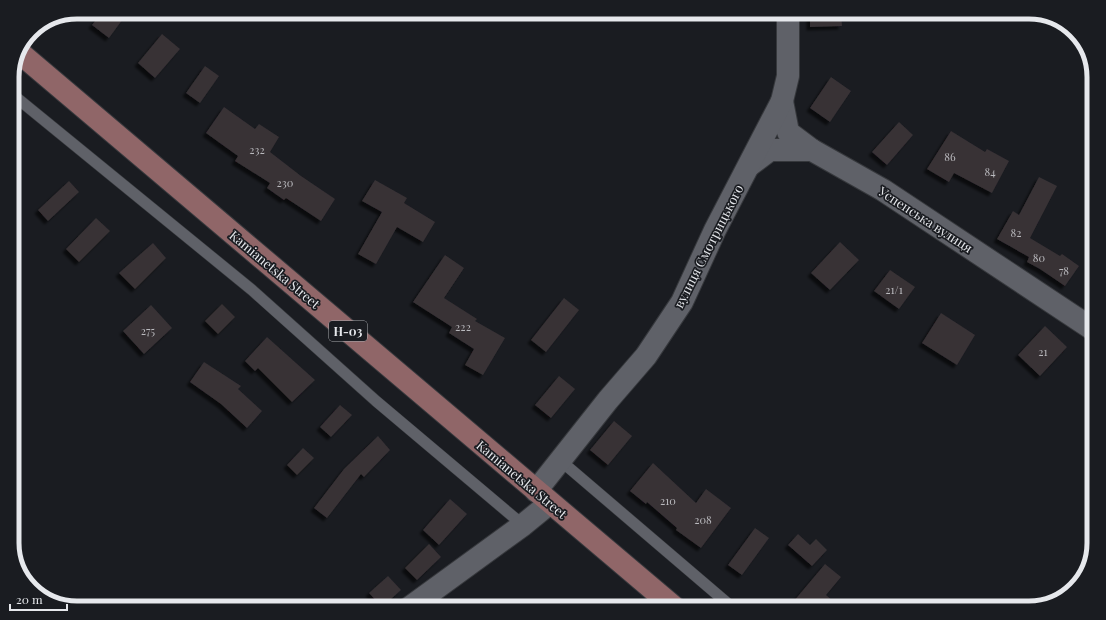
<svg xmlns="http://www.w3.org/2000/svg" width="1106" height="620" font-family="'Playfair Display',serif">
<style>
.building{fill:#373135;filter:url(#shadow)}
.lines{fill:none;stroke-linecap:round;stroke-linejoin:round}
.lane-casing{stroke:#36383c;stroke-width:12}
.street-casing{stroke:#36383c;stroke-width:24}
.primary-casing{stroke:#36383c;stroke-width:24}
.lane{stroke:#5f6168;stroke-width:11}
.street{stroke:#5f6168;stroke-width:22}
.primary{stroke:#906668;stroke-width:22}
.labels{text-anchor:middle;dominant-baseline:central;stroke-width:3.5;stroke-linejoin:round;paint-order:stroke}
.number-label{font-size:11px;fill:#bababe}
.shield{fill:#1a1c21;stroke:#a9abaf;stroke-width:1}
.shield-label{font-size:12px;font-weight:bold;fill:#e6e8ec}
.street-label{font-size:13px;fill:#e6e8ec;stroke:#1a1c21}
.rim{fill:none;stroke:#e6e8ec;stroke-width:5}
</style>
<defs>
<filter id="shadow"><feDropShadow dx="-3.5" dy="3.5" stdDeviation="1" flood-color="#0009"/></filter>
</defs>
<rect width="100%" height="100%" fill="#1a1c21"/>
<g class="building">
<polygon points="102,12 128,12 109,38 92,25"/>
<polygon points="810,12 841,12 842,26 810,27"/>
<polygon points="162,34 180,49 155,78 138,63"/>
<polygon points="205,66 219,76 200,103 186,93"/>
<polygon points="831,77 851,91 830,122 810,108"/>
<polygon points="224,107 255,129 259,124 279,137 270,152 301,176 335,199 321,221 286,198 284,200 267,188 270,183 235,161 238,156 206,133"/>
<polygon points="899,122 913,135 887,165 872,152"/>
<polygon points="951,131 985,152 987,149 1009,161 992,193 954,173 949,182 927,169"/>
<polygon points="1039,177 1057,186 1030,238 1060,256 1062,254 1079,266 1065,286 1040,269 1027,262 1029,257 997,239 1013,211 1019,215"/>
<polygon points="375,180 407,198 404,203 435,222 423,242 397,227 376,264 358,254 382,212 362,201"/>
<polygon points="69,181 79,192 48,221 38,210"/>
<polygon points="96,218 110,231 79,262 66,249"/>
<polygon points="840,242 859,260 830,290 811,273"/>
<polygon points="153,243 166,258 135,289 119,273"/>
<polygon points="445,255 464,268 444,298 477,319 475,321 505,338 483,375 465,365 474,349 449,333 452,327 413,302"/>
<polygon points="890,270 915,287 899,309 874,291"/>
<polygon points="564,298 579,310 546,352 531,340"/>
<polygon points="222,304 235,317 218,334 205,321"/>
<polygon points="151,305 172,328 144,354 123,331"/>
<polygon points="941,313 975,335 957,365 922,343"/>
<polygon points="1045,326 1067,347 1040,376 1018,355"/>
<polygon points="267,337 315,380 292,402 258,368 255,371 245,361"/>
<polygon points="204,362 241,386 238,389 262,411 247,428 221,404 190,382"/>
<polygon points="559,376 575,389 551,418 535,405"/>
<polygon points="340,405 352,415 331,437 320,427"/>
<polygon points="614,421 632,436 608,465 590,450"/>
<polygon points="378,436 390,450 364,477 361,474 327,518 314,508 344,469"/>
<polygon points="303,448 314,458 297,475 287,465"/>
<polygon points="653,463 696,503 706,489 731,508 701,548 676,530 677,528 647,502 646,504 630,491"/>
<polygon points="450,499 467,514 439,545 423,530"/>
<polygon points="755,528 769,538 742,575 728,565"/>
<polygon points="798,534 810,545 816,539 827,550 812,566 788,545"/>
<polygon points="429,544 441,557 417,580 405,568"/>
<polygon points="825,564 841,577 826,595 841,608 788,608"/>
<polygon points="388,576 401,590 382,607 369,593"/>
</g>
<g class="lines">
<g class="lane-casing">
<g id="lane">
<polyline points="12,94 252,290 376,401 523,525"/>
<polyline points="561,461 733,608"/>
</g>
</g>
<g class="street-casing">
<g id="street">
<polyline points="782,101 788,132 812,150"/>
<polyline points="750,165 770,150 812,150 883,190 1094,330"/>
<polyline points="536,491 608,400 646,356 682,302 715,230 782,101 788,76 788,12"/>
<polyline points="409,608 523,525 550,503"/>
</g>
</g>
<g class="primary-casing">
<polyline id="primary" points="21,54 675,608"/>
</g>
<use href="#lane" class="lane"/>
<use href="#street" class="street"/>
<use href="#primary" class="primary"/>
</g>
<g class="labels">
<g class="number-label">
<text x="257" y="149">232</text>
<text x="950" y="156">86</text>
<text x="990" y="171">84</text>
<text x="285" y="182">230</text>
<text x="1016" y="232">82</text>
<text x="1039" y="257">80</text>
<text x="1064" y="270">78</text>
<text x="894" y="289">21/1</text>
<text x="463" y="326">222</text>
<text x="148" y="330">275</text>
<text x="1043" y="351">21</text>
<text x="668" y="500">210</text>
<text x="703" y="519">208</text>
</g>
<rect class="shield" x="329" y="321" width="38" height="20" rx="3"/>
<g class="shield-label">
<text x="348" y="331">Н-03</text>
</g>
<g class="street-label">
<text transform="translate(926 219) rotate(33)">Успенська вулиця</text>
<text transform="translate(708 246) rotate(-63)">вулиця Смотрицького</text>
<text transform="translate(275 269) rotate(40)">Kamianetska Street</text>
<text transform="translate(522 479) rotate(40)">Kamianetska Street</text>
</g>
</g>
<path d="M0 0H1106V620H0ZM77 19H1029A58 58 0 0 1 1087 77V543A58 58 0 0 1 1029 601H77A58 58 0 0 1 19 543V77A58 58 0 0 1 77 19Z" fill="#1a1c21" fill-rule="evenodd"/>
<path class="rim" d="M77 19H1029A58 58 0 0 1 1087 77V543A58 58 0 0 1 1029 601H77A58 58 0 0 1 19 543V77A58 58 0 0 1 77 19Z"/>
<path d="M10 604v6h57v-6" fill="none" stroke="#e6e8ec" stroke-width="2"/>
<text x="16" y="604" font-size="12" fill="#e6e8ec" stroke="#1a1c21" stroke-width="3" paint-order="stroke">20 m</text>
</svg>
